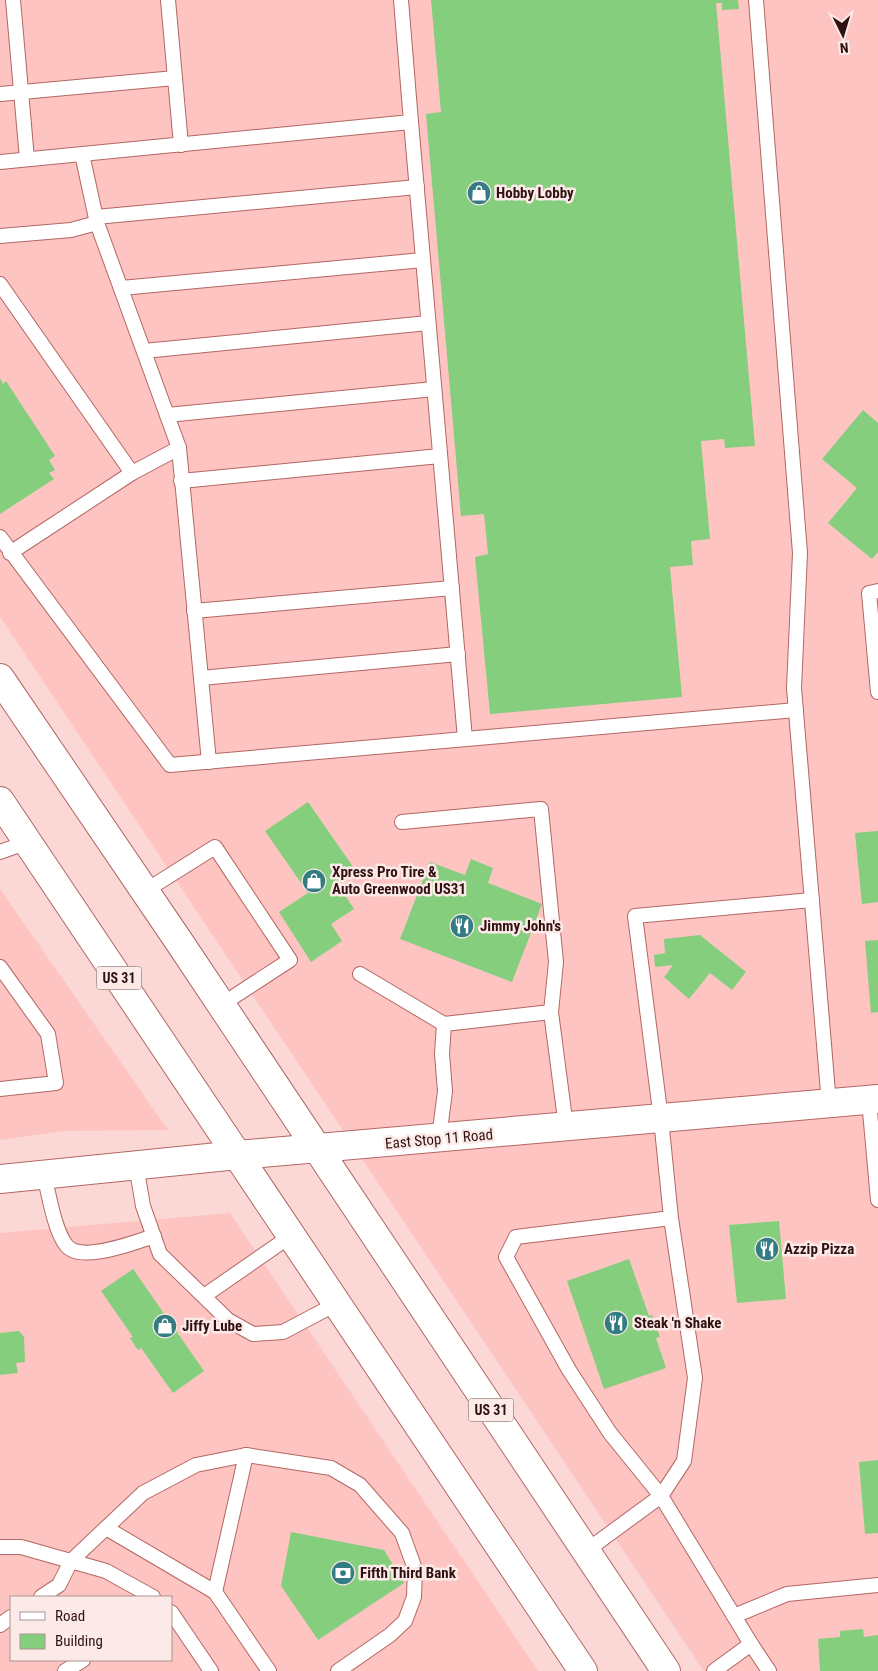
<svg xmlns="http://www.w3.org/2000/svg" width="878" height="1671" font-family="'Roboto Condensed',sans-serif">
<style>
.built{fill:#fdc4c1;fill-rule:evenodd}
.building{fill:#84ce7e}
.lines{fill:none;stroke-linecap:round;stroke-linejoin:round}
.service-casing{stroke:#b36764;stroke-width:16}
.secondary-casing{stroke:#b36764;stroke-width:30}
.primary-casing{stroke:#b36764;stroke-width:30}
.service{stroke:#fff;stroke-width:14}
.secondary{stroke:#fff;stroke-width:28}
.primary{stroke:#fff;stroke-width:28}
.labels{text-anchor:middle;dominant-baseline:central;stroke-width:5;stroke-linejoin:round;paint-order:stroke}
.shield{fill:#fceae8;stroke:#6c5251;stroke-width:1}
.shield-label{font-size:14px;font-weight:bold;fill:#2f1110}
.poi-label{font-size:15px;font-weight:bold;fill:#2f1110;stroke:#fceae8;text-anchor:start}
.street-label{font-size:15px;fill:#2f1110;stroke:#fceae8}
</style>
<rect width="100%" height="100%" fill="#fbd8d5"/>
<g class="built">
<polygon points="0,0 878,0 878,1671 704,1671 0,617"/>
<polygon points="0,889 168,1130 64,1131 0,1140"/>
<path d="M230 1213 538 1671H0V1233ZM11 1597H171V1660H11Z"/>
</g>
<g class="building">
<polygon points="431,0 738,0 739,9 722,10 722,3 716,3 755,446 725,448 724,439 701,441 710,539 691,541 693,565 670,567 682,697 490,714 475,557 488,554 484,514 461,516 426,114 441,112"/>
<polygon points="0,378 3,384 6,381 55,456 49,460 55,470 49,473 54,479 0,514"/>
<polygon points="863,410 878,423 878,552 872,559 828,523 857,488 822,459"/>
<polygon points="308,802 356,871 337,883 354,909 331,924 342,941 311,962 279,912 308,893 265,831"/>
<polygon points="878,831 878,902 862,904 855,833"/>
<polygon points="471,859 493,868 488,883 542,904 512,982 400,939 430,862 465,875"/>
<polygon points="700,935 746,972 732,990 710,973 689,999 664,977 673,965 655,967 654,955 665,953 664,939"/>
<polygon points="878,940 878,1012 871,1013 865,941"/>
<polygon points="779,1221 786,1299 737,1303 729,1225"/>
<polygon points="629,1259 649,1316 652,1315 660,1337 656,1338 666,1368 604,1389 567,1281"/>
<polygon points="133,1269 204,1371 173,1393 141,1348 138,1350 130,1338 133,1337 101,1291"/>
<polygon points="19,1331 24,1337 25,1362 16,1363 18,1373 0,1375 0,1333"/>
<polygon points="878,1460 878,1533 865,1534 859,1462"/>
<polygon points="291,1532 384,1550 404,1583 318,1640 281,1586"/>
<polygon points="863,1629 864,1637 878,1635 878,1671 820,1671 818,1639 840,1637 840,1631"/>
</g>
<g class="lines">
<g class="service-casing">
<g id="service">
<polyline points="13,0 27,159"/>
<polyline points="168,0 181,145"/>
<polyline points="756,0 800,553 794,688 829,1104"/>
<polyline points="0,94 175,78"/>
<polyline points="411,122 465,739"/>
<polyline points="0,162 411,122 401,0"/>
<polyline points="96,217 417,187"/>
<polyline points="97,223 179,448 209,762"/>
<polyline points="0,236 71,230 97,223 82,154"/>
<polyline points="0,284 132,473 179,448"/>
<polyline points="121,288 423,260"/>
<polyline points="144,351 428,323"/>
<polyline points="167,415 434,389"/>
<polyline points="181,481 440,456"/>
<polyline points="0,537 170,765 796,710"/>
<polyline points="10,553 132,473"/>
<polyline points="878,591 869,593 878,692"/>
<polyline points="194,611 452,588"/>
<polyline points="201,678 458,654"/>
<polyline points="402,822 541,809 556,962 551,1012 566,1127"/>
<polyline points="0,852 28,842"/>
<polyline points="145,891 215,847 290,960 221,1005"/>
<polyline points="0,967 48,1034 56,1083 0,1089"/>
<polyline points="360,974 444,1024"/>
<polyline points="869,1100 878,1200"/>
<polyline points="439,1138 445,1091 442,1054 444,1024 551,1012"/>
<polyline points="136,1165 143,1206 160,1254 228,1320 253,1334 283,1332 338,1303"/>
<path d="M44 1175C49 1194 54 1229 66 1245 80 1264 135 1242 154 1236"/>
<polyline points="671,1218 516,1237 506,1257 569,1370 610,1433 661,1496 684,1461 695,1378 671,1218 661,1119 635,916 812,900"/>
<polyline points="204,1296 292,1235"/>
<polyline points="246,1455 215,1592 269,1671"/>
<polyline points="106,1528 215,1592"/>
<polyline points="0,1547 21,1547 106,1571 153,1597"/>
<polyline points="586,1551 661,1496 751,1644 714,1671"/>
<polyline points="41,1597 59,1585 71,1561 143,1493 196,1465 246,1455 331,1468 360,1485 402,1533 415,1569 414,1597 405,1621 390,1635 338,1671"/>
<polyline points="171,1612 211,1671"/>
<polyline points="734,1616 787,1594 878,1585"/>
<polyline points="0,1625 11,1617"/>
<polyline points="751,1644 769,1671"/>
<polyline points="65,1671 83,1660"/>
</g>
</g>
<g class="secondary-casing">
<polyline id="secondary" points="0,1179 238,1155 878,1099"/>
</g>
<g class="primary-casing">
<g id="primary">
<polyline points="0,678 180,943 666,1671"/>
<polyline points="0,801 583,1671"/>
</g>
</g>
<use href="#service" class="service"/>
<use href="#secondary" class="secondary"/>
<use href="#primary" class="primary"/>
</g>
<defs>
<g id="shop-disc" transform="scale(1.25)"><circle r="9.5" fill="#337c82" stroke="#fceae8"/><path d="M-5-2.5h2.3a2.7 3.5 0 0 1 5.4 0H5L5.5 6h-11ZM-1.5-2.5h3a1.5 2.3 0 0 0-3 0Z" fill="#fff"/></g>
<g id="restaurant-disc" transform="scale(1.25)"><circle r="9.5" fill="#337c82" stroke="#fceae8"/><path d="M-5-6h1v4h1v-4h1v4h1v-4h1v5L-1.5 .5V6h-2V.5L-5-1ZM5-6V6H3V1.5H1.5Q1.5-4 5-6Z" fill="#fff"/></g>
<g id="bank-disc" transform="scale(1.25)"><circle r="9.5" fill="#337c82" stroke="#fceae8"/><path d="M-6-4H6V4H-6ZM0-2.3a2.3 2.3 0 1 0 0 4.6a2.3 2.3 0 1 0 0-4.6Z" fill="#fff"/></g>
</defs>
<g fill-rule="evenodd">
<use href="#shop-disc" x="479" y="193"/>
<use href="#shop-disc" x="314" y="881"/>
<use href="#restaurant-disc" x="462" y="926"/>
<use href="#restaurant-disc" x="767" y="1249"/>
<use href="#restaurant-disc" x="616" y="1323"/>
<use href="#shop-disc" x="165" y="1326"/>
<use href="#bank-disc" x="343" y="1573"/>
</g>
<g class="labels">
<g class="shield">
<rect x="96.5" y="966.5" width="45" height="23" rx="4"/>
<rect x="468.5" y="1398.5" width="45" height="23" rx="4"/>
</g>
<g class="shield-label">
<text x="119" y="978">US 31</text>
<text x="491" y="1410">US 31</text>
</g>
<g class="poi-label">
<text x="496" y="193">Hobby Lobby</text>
<text x="332" y="872">Xpress Pro Tire &amp;<tspan x="332" dy="17">Auto Greenwood US31</tspan></text>
<text x="480" y="926">Jimmy John's</text>
<text x="784" y="1249">Azzip Pizza</text>
<text x="634" y="1323">Steak 'n Shake</text>
<text x="182" y="1326">Jiffy Lube</text>
<text x="360" y="1573">Fifth Third Bank</text>
</g>
<g class="street-label">
<text transform="translate(439 1139) rotate(-5)">East Stop 11 Road</text>
</g>
</g>
<rect x="10" y="1596" width="162" height="65" fill="#fceae8" stroke="#aa9392"/>
<rect x="20" y="1612" width="25" height="8" fill="#ffffff" stroke="#aa9392"/>
<text x="55" y="1621" font-size="15" fill="#2f1110">Road</text>
<rect x="20" y="1634" width="25" height="15" fill="#84ce7e" stroke="#aa9392"/>
<text x="55" y="1646" font-size="15" fill="#2f1110">Building</text>
<g transform="translate(843 35) rotate(175)" stroke="#fceae8" stroke-width="4" paint-order="stroke">
<path d="M0-4L9 19L0 12L-9 19Z" fill="#2f1110"/>
<text y="-8" font-size="14" font-weight="bold" text-anchor="middle" fill="#2f1110">N</text>
</g>
</svg>
